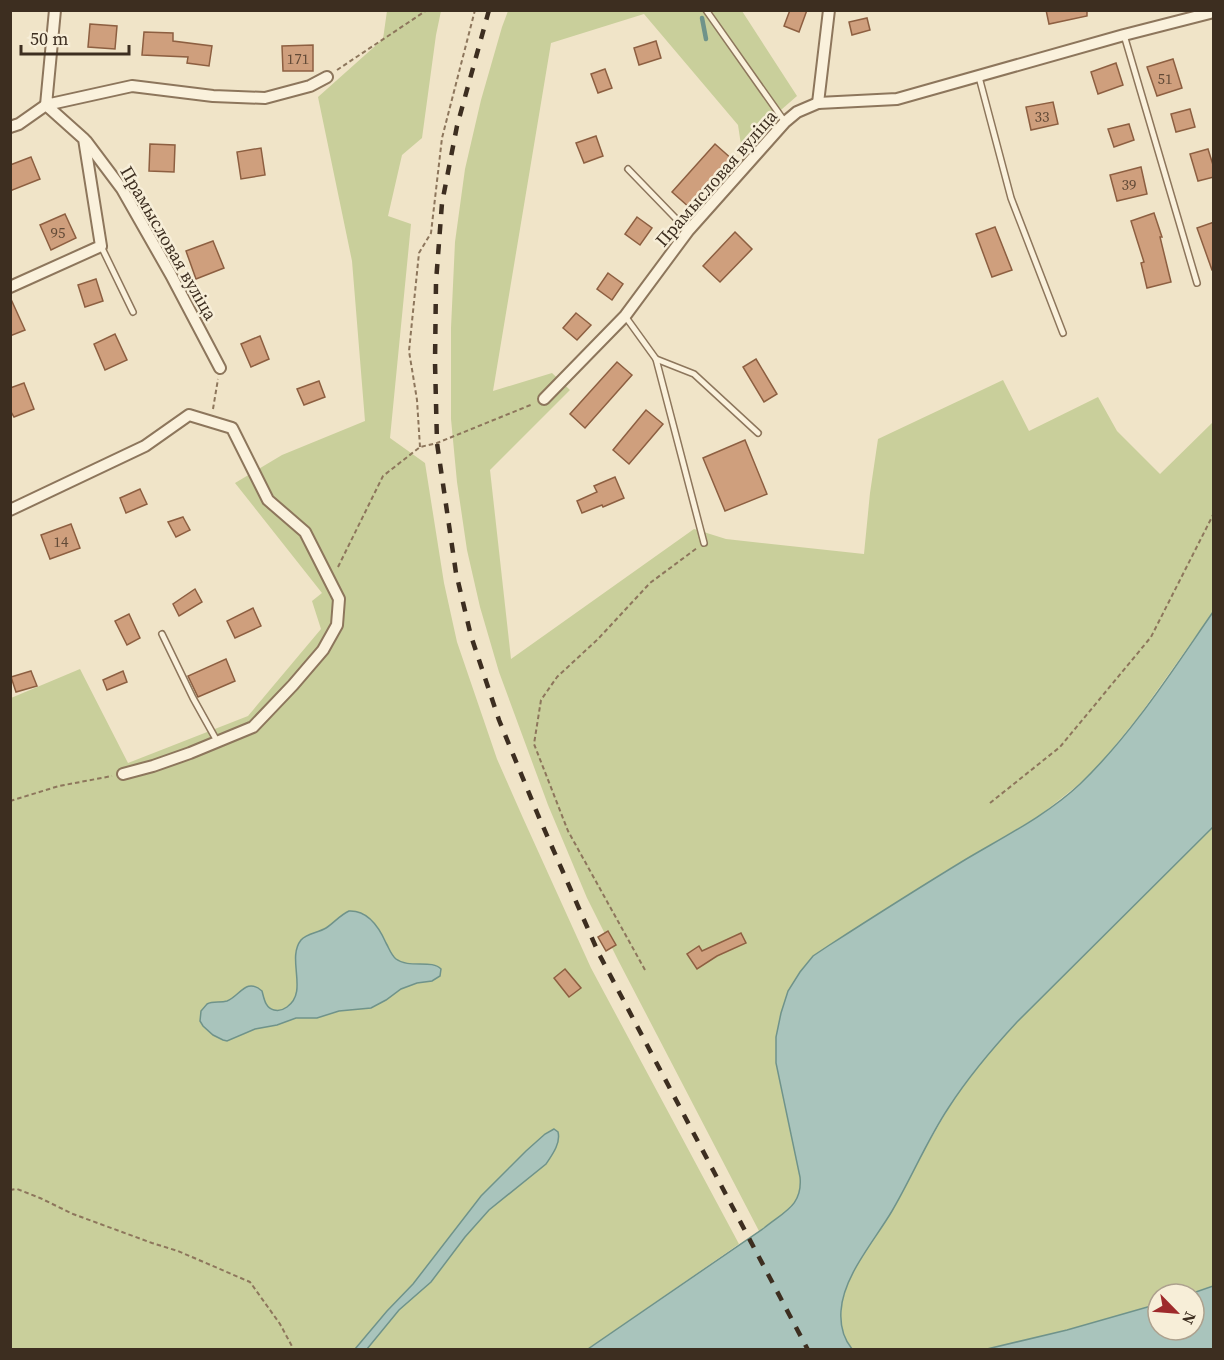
<svg xmlns="http://www.w3.org/2000/svg" width="1224" height="1360" font-family="'Source Serif 4',serif">
<style>
.green{fill:#c9cf9b}
.water{fill:#a9c4bc;stroke:#6f938a;stroke-width:1.5}
.lines{fill:none;stroke-linecap:round;stroke-linejoin:round}
.stream{stroke:#6f938a;stroke-width:4.5}
.building{fill:#cf9f7d;stroke:#8d5f41;stroke-width:1.5}
.service-casing{stroke:#8d765c;stroke-width:8}
.minor-casing{stroke:#8d765c;stroke-width:14}
.path{stroke:#8d765c;stroke-width:2;stroke-dasharray:4.5 3;stroke-linecap:butt}
.service{stroke:#faf1dc;stroke-width:5}
.minor{stroke:#faf1dc;stroke-width:10}
.rail{stroke:#3d2e20;stroke-width:4.5;stroke-dasharray:10 10;stroke-linecap:butt}
.labels{text-anchor:middle;dominant-baseline:central;stroke-width:5;stroke-linejoin:round;paint-order:stroke}
.number-label{font-size:15px;fill:#624a37}
.street-label{font-size:18px;fill:#3d2e20;stroke:#f7eed8}
</style>
<rect width="100%" height="100%" fill="#f0e4c8"/>
<g class="green">
<polygon points="387,11 441,11 436,35 422,138 402,155 388,216 411,224 390,438 425,463 444,583 457,642 497,759 523,818 591,968 739,1244 588,1349 11,1350 11,698 80,669 128,763 248,716 321,629 312,601 322,593 235,483 282,455 365,421 352,261 318,97 383,39"/>
<path d="M508 11H742L797 96 774 116 743 158 738 125 644 14 551 43 493 391 552 373 570 390 490 470 511 659 694 529 726 539 864 554 870 493 878 439 1003 380 1029 431 1098 397 1117 431 1160 474 1213 422V612L1139 716 1100 764 1078 785 1039 816 944 872 813 956 776 1063 800 1177C803 1207 780 1216 759 1231L618 960 587 898 548 805 499 672 480 607 467 550 457 482 451 419V328L455 242 465 169 481 100 502 27Z"/>
<path d="M1213 827V1286L1190 1294H1158V1304L1067 1330 987 1349H852C824 1313 856 1263 878 1231L948 1109 966 1081 990 1051 1017 1022Z"/>
</g>
<g class="water">
<path d="M1213 612V827L1017 1022C992 1049 969 1076 949 1107 927 1140 912 1177 892 1211 875 1240 843 1276 841 1311 840 1325 844 1339 852 1349H588L764 1228C783 1212 803 1206 800 1177L776 1063V1037L781 1013 788 991 800 972 813 956 828 946C873 917 917 889 963 861 1003 837 1046 816 1080 784 1132 734 1172 671 1213 612Z"/>
<path d="M349 911C368 910 379 927 386 943 389 948 391 955 396 959 409 969 432 959 441 969L440 976 432 981 417 983 401 989 386 1000 371 1008 339 1011 317 1018H296L277 1025 255 1029 227 1041 223 1040 213 1035 203 1026 200 1021 201 1011 207 1004C213 1001 220 1003 227 1001 240 996 246 977 262 991 264 998 265 1008 274 1010 278 1011 283 1010 287 1007 309 992 286 959 301 940 307 933 318 933 326 928 334 923 340 915 349 911Z"/>
<path d="M554 1129 558 1132C561 1143 552 1155 546 1164L489 1210 465 1237 431 1282 399 1310 367 1349H355L387 1311 413 1284 481 1196 526 1151 545 1134Z"/>
<polygon points="1213,1286 1213,1349 987,1349 1067,1330 1158,1304 1158,1330 1194,1330 1194,1294 1190,1294"/>
</g>
<g class="lines">
<polyline class="stream" points="702,18 706,39"/>
</g>
<g class="building">
<polygon points="790,10 807,10 799,32 784,26"/>
<polygon points="1046,10 1087,10 1087,16 1049,24"/>
<polygon points="867,18 870,30 852,35 849,22"/>
<polygon points="90,24 117,26 115,49 88,47"/>
<polygon points="144,32 173,33 173,41 212,46 209,66 187,63 188,57 142,55"/>
<polygon points="656,41 661,58 639,65 634,48"/>
<polygon points="313,45 313,71 283,71 282,46"/>
<polygon points="1173,59 1182,88 1157,96 1147,67"/>
<polygon points="1116,63 1123,85 1098,94 1091,72"/>
<polygon points="605,69 612,88 598,93 591,74"/>
<polygon points="1053,102 1058,124 1031,130 1026,107"/>
<polygon points="1190,109 1195,127 1176,132 1171,114"/>
<polygon points="1129,124 1134,140 1114,147 1108,129"/>
<polygon points="596,136 603,156 584,163 576,143"/>
<polygon points="150,144 175,145 174,172 149,171"/>
<polygon points="715,144 733,160 690,208 672,192"/>
<polygon points="261,148 265,175 241,179 237,152"/>
<polygon points="1208,149 1214,168 1214,177 1198,181 1190,154"/>
<polygon points="31,157 40,179 10,191 10,165"/>
<polygon points="1141,167 1147,194 1117,201 1110,175"/>
<polygon points="1154,213 1162,237 1160,237 1171,282 1147,288 1141,263 1144,262 1131,221"/>
<polygon points="65,214 76,238 51,250 40,225"/>
<polygon points="637,217 652,228 640,245 625,234"/>
<polygon points="1214,222 1214,270 1212,270 1197,228"/>
<polygon points="995,227 1012,270 992,277 976,234"/>
<polygon points="735,232 752,249 720,282 703,266"/>
<polygon points="213,241 224,268 196,279 186,251"/>
<polygon points="608,273 623,284 612,300 597,289"/>
<polygon points="96,279 103,301 85,307 78,285"/>
<polygon points="10,297 25,330 10,336"/>
<polygon points="576,313 591,325 577,340 563,328"/>
<polygon points="115,334 127,360 105,370 94,344"/>
<polygon points="260,336 269,359 251,367 241,344"/>
<polygon points="756,359 777,394 764,402 743,367"/>
<polygon points="617,362 632,375 585,428 570,414"/>
<polygon points="319,381 325,397 304,405 297,389"/>
<polygon points="24,383 34,409 14,417 10,410 10,388"/>
<polygon points="646,410 663,424 629,464 613,450"/>
<polygon points="745,440 767,494 725,511 703,458"/>
<polygon points="615,477 624,498 603,507 602,505 582,513 577,501 597,492 594,486"/>
<polygon points="140,489 147,504 126,513 120,498"/>
<polygon points="183,517 190,530 176,537 168,522"/>
<polygon points="71,524 80,548 50,559 41,535"/>
<polygon points="195,589 202,602 179,616 173,604"/>
<polygon points="253,608 261,626 235,638 227,621"/>
<polygon points="129,614 140,638 127,645 115,621"/>
<polygon points="226,659 235,681 198,697 188,676"/>
<polygon points="31,671 37,686 16,692 11,677"/>
<polygon points="123,671 127,682 107,690 103,680"/>
<polygon points="608,931 616,945 606,951 598,937"/>
<polygon points="741,933 746,943 717,956 697,969 687,954 699,946 702,951"/>
<polygon points="565,969 581,988 569,997 554,978"/>
</g>
<g class="lines">
<g class="service-casing">
<g id="service">
<polyline points="706,10 785,122"/>
<polyline points="1124,35 1197,283"/>
<polyline points="979,77 1011,198 1063,333"/>
<polyline points="628,169 688,231"/>
<polyline points="101,246 133,312"/>
<polyline points="625,316 656,359 694,374 758,433"/>
<polyline points="656,359 704,543"/>
<polyline points="162,634 193,698 217,741"/>
</g>
</g>
<g class="minor-casing">
<g id="minor">
<polyline points="55,10 46,105 132,86 213,96 265,98 310,86 327,77"/>
<polyline points="818,103 829,10"/>
<polyline points="10,127 19,124 46,105 84,139 101,246 10,287"/>
<polyline points="86,141 122,189 171,275 220,368"/>
<polyline points="544,399 625,316 688,231 785,122 797,112 818,103 897,99 1124,35 1214,12"/>
<polyline points="10,510 145,446 189,415 232,428 268,500 305,532 339,599 337,625 323,650 293,685 253,727 190,753 153,766 123,774"/>
</g>
</g>
<g class="path">
<polyline points="337,70 427,10"/>
<polyline points="213,409 218,379"/>
<polyline points="420,447 417,400 409,351 419,253 431,233 442,138 475,10"/>
<polyline points="338,567 383,476 420,447 437,443 533,404"/>
<polyline points="10,801 59,786 112,776"/>
<polyline points="990,803 1060,747 1151,637 1214,513"/>
<polyline points="645,970 568,831 534,744 541,700 557,677 598,639 650,583 697,548"/>
<polyline points="10,1190 17,1189 40,1198 73,1214 152,1243 178,1251 250,1282 280,1324 294,1350"/>
</g>
<use href="#service" class="service"/>
<use href="#minor" class="minor"/>
<polyline class="rail" points="489,10 457,126 442,203 436,282 435,362 437,443 456,573 471,636 499,720 538,815 599,954 808,1350"/>
</g>
<g class="labels">
<g class="number-label">
<text x="298" y="58">171</text>
<text x="1165" y="78">51</text>
<text x="1042" y="116">33</text>
<text x="1129" y="184">39</text>
<text x="58" y="232">95</text>
<text x="61" y="541">14</text>
</g>
<g class="street-label">
<text transform="translate(716 178) rotate(-49)">Прамысловая вуліца</text>
<text transform="translate(169 243) rotate(60)">Прамысловая вуліца</text>
</g>
</g>
<rect width="1224" height="1360" fill="none" stroke="#3d2e20" stroke-width="24"/>
<g transform="translate(1176 1312) rotate(115)"><circle r="28" fill="#f7eed8" stroke="#ada18e" stroke-width="1.5"/>
<path d="M0-4.5L10 22L0 15L-10 22Z" fill="#9e2a2b"/>
<text y="-9" font-size="16" font-weight="bold" text-anchor="middle" fill="#3d2e20">N</text>
</g>
<path d="M21 45v9h108v-9" fill="none" stroke="#3d2e20" stroke-width="3"/>
<text x="30" y="45" font-size="18" fill="#3d2e20" stroke="#f7eed8" stroke-width="4.5" paint-order="stroke">50 m</text>
</svg>
